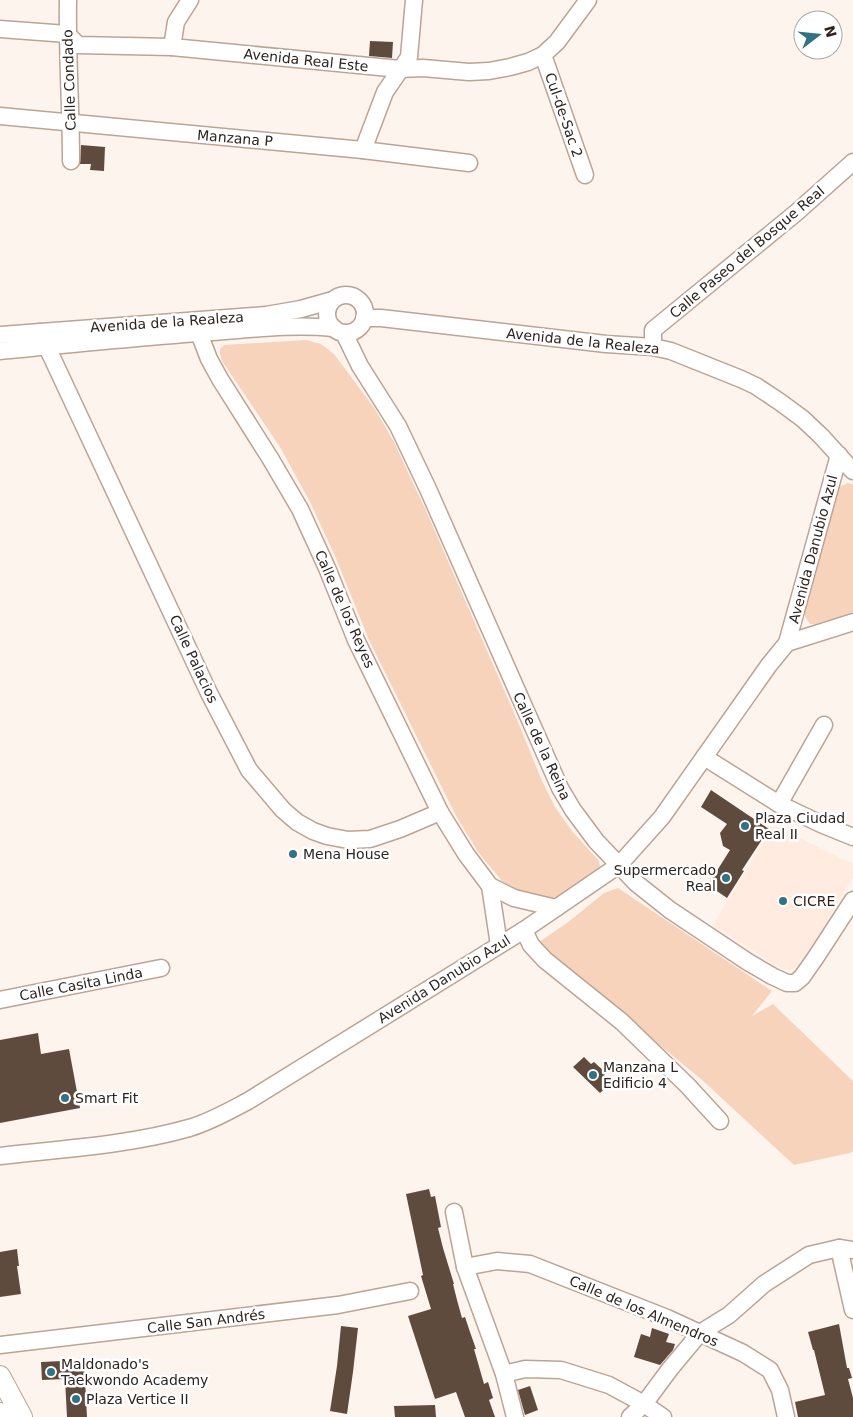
<svg xmlns="http://www.w3.org/2000/svg" width="853" height="1417" font-family="'DejaVu Sans',sans-serif">
<style>
.built{fill:#ffebdf}
.green{fill:#f8d3bc}
.building{fill:#5f4b3e}
.lines{fill:none;stroke-linecap:round;stroke-linejoin:round}
.minor-casing{stroke:#bba495;stroke-width:19}
.major-casing{stroke:#bba495;stroke-width:22}
.minor{stroke:#fff;stroke-width:16}
.major{stroke:#fff;stroke-width:20}
.poi-dot{fill:#317385;stroke:#fff;stroke-width:2}
.labels{text-anchor:middle;dominant-baseline:central;stroke-width:5;stroke-linejoin:round;paint-order:stroke}
.street-label{font-size:14px;fill:#2e241f;stroke:#fff}
.poi-label{font-size:14px;fill:#2e241f;stroke:#fff;text-anchor:start}
</style>
<rect width="100%" height="100%" fill="#fef4ee"/>
<polygon class="built" points="774,825 853,864 853,877 815,942 798,967 790,970 783,970 713,925"/>
<g class="green">
<polygon points="306,340 321,344 334,354 375,409 394,442 428,515 518,722 542,781 555,807 572,831 599,861 600,866 596,872 561,895 550,899 526,897 502,881 478,852 455,814 369,640 335,556 310,502 280,447 222,361 220,354 220,349 224,345"/>
<polygon points="848,483 853,484 853,612 815,624 810,624 805,617 805,610 837,492 839,487"/>
<polygon points="618,888 772,991 752,1016 773,1004 853,1081 853,1151 850,1153 794,1165 701,1079 536,944 567,923 604,893"/>
</g>
<g class="building">
<polygon points="370,41 393,42 392,58 369,56"/>
<polygon points="81,145 105,147 104,171 90,170 91,164 80,164"/>
<polygon points="711,790 769,829 742,870 744,871 727,898 708,885 730,850 723,846 720,833 727,824 701,807"/>
<polygon points="38,1033 41,1054 69,1049 80,1108 0,1123 0,1040"/>
<polygon points="584,1057 591,1064 594,1062 606,1073 604,1076 611,1083 600,1093 573,1067"/>
<polygon points="429,1189 431,1197 435,1196 441,1227 438,1228 443,1248 454,1284 453,1284 457,1300 462,1318 465,1317 470,1332 476,1349 474,1349 484,1384 488,1382 493,1398 489,1400 495,1417 465,1417 456,1392 435,1399 408,1316 431,1309 421,1276 423,1275 406,1194"/>
<polygon points="17,1249 19,1266 17,1266 21,1294 0,1297 0,1252"/>
<polygon points="839,1324 847,1368 849,1368 852,1378 848,1379 853,1398 853,1417 798,1417 795,1402 825,1395 814,1350 813,1350 808,1332"/>
<polygon points="341,1326 358,1328 353,1372 347,1414 330,1411 337,1366"/>
<polygon points="652,1328 669,1334 666,1342 675,1344 673,1350 660,1365 634,1357 641,1334 650,1337"/>
<polygon points="84,1360 87,1417 67,1417 65,1379 42,1380 41,1362"/>
<polygon points="530,1386 538,1410 525,1415 518,1390"/>
<polygon points="435,1405 436,1417 395,1417 394,1406"/>
</g>
<g class="lines">
<g class="minor-casing">
<g id="minor">
<path d="M68 0C67 54 71 107 71 161"/>
<polyline points="0,29 67,34 78,45 172,47 400,69 423,68 469,72 489,71 510,67 528,62 543,55 557,42 588,0"/>
<polyline points="172,47 176,22 190,0"/>
<polyline points="543,55 585,175"/>
<polyline points="0,116 363,150 469,163"/>
<polyline points="363,150 385,92 409,57 414,0"/>
<circle cx="346" cy="314" r="19"/>
<polyline points="364,318 381,318 606,344 653,347 671,351 741,379 756,386 780,402 803,419 821,436 853,471"/>
<polyline points="40,332 209,693 249,770 283,810 297,822 313,831 327,836 348,840 370,839 400,829 440,812"/>
<polyline points="199,333 209,359 220,379 270,458 300,509 327,568 356,640 440,812 466,854 490,886 514,898 556,908"/>
<polyline points="344,333 360,366 398,426 428,489 560,788 573,810 596,841 636,883 670,910 748,962 772,976 787,983 795,983 802,977 816,957 853,900"/>
<polyline points="0,335 266,315 301,309 333,300"/>
<polyline points="653,347 653,330 797,212 853,162"/>
<path d="M0 351C71 344 141 337 212 332 253 329 293 324 334 328"/>
<polyline points="787,643 853,622"/>
<polyline points="705,756 712,762 779,804 821,824 853,837"/>
<polyline points="779,804 824,725"/>
<polyline points="490,886 499,945"/>
<polyline points="524,930 531,945 545,960 622,1022 687,1085 720,1121"/>
<polyline points="0,1000 161,968"/>
<path d="M0 1156C61 1149 130 1145 189 1128 210 1122 229 1111 248 1101L524 930 619 865 662 817 769 665 787 643 839 455"/>
<polyline points="454,1212 465,1267 504,1374 515,1417"/>
<polyline points="839,1248 853,1310"/>
<polyline points="465,1267 497,1261 530,1264 667,1318 743,1353 770,1370 780,1390 786,1417"/>
<polyline points="0,1345 338,1305 410,1291"/>
<polyline points="504,1374 525,1369 561,1370 609,1385 644,1404 663,1417"/>
<polyline points="630,1417 644,1404 670,1369 700,1333 729,1315 764,1284 809,1255 839,1248 853,1250"/>
</g>
</g>
<g class="major-casing">
<g id="major">
<polyline points="0,1376 22,1417"/>
<polyline points="0,1413 2,1417"/>
</g>
</g>
<use href="#minor" class="minor"/>
<use href="#major" class="major"/>
</g>
<g class="poi-dot">
<circle cx="745" cy="826" r="5"/>
<circle cx="293" cy="854" r="5"/>
<circle cx="726" cy="878" r="5"/>
<circle cx="783" cy="901" r="5"/>
<circle cx="593" cy="1075" r="5"/>
<circle cx="65" cy="1098" r="5"/>
<circle cx="51" cy="1372" r="5"/>
<circle cx="76" cy="1399" r="5"/>
</g>
<g class="labels">
<g class="street-label">
<text transform="translate(306 60) rotate(6)">Avenida Real Este</text>
<text transform="translate(69 80) rotate(-92)">Calle Condado</text>
<text transform="translate(564 115) rotate(71)">Cul-de-Sac 2</text>
<text transform="translate(235 138) rotate(5)">Manzana P</text>
<text transform="translate(747 252) rotate(-40)">Calle Paseo del Bosque Real</text>
<text transform="translate(167 322) rotate(-4)">Avenida de la Realeza</text>
<text transform="translate(583 341) rotate(6)">Avenida de la Realeza</text>
<text transform="translate(813 549) rotate(-75)">Avenida Danubio Azul</text>
<text transform="translate(345 609) rotate(66)">Calle de los Reyes</text>
<text transform="translate(194 659) rotate(65)">Calle Palacios</text>
<text transform="translate(542 746) rotate(65)">Calle de la Reina</text>
<text transform="translate(444 979) rotate(-32)">Avenida Danubio Azul</text>
<text transform="translate(81 984) rotate(-11)">Calle Casita Linda</text>
<text transform="translate(644 1311) rotate(23)">Calle de los Almendros</text>
<text transform="translate(206 1321) rotate(-7)">Calle San Andrés</text>
</g>
<g class="poi-label">
<text x="755" y="818">Plaza Ciudad<tspan x="755" dy="16">Real II</tspan></text>
<text x="303" y="854">Mena House</text>
<text x="716" y="870" text-anchor="end">Supermercado<tspan x="716" dy="16">Real</tspan></text>
<text x="793" y="901">CICRE</text>
<text x="603" y="1067">Manzana L<tspan x="603" dy="16">Edificio 4</tspan></text>
<text x="75" y="1098">Smart Fit</text>
<text x="61" y="1364">Maldonado's<tspan x="61" dy="16">Taekwondo Academy</tspan></text>
<text x="86" y="1399">Plaza Vertice II</text>
</g>
</g>
<g transform="translate(818 35) rotate(74)"><circle r="24" fill="#ffffff" stroke="#aba7a5"/>
<path d="M0-4L9 19L0 12L-9 19Z" fill="#317385"/>
<text y="-8" font-size="14" font-weight="bold" text-anchor="middle" fill="#2e241f">N</text>
</g>
</svg>
